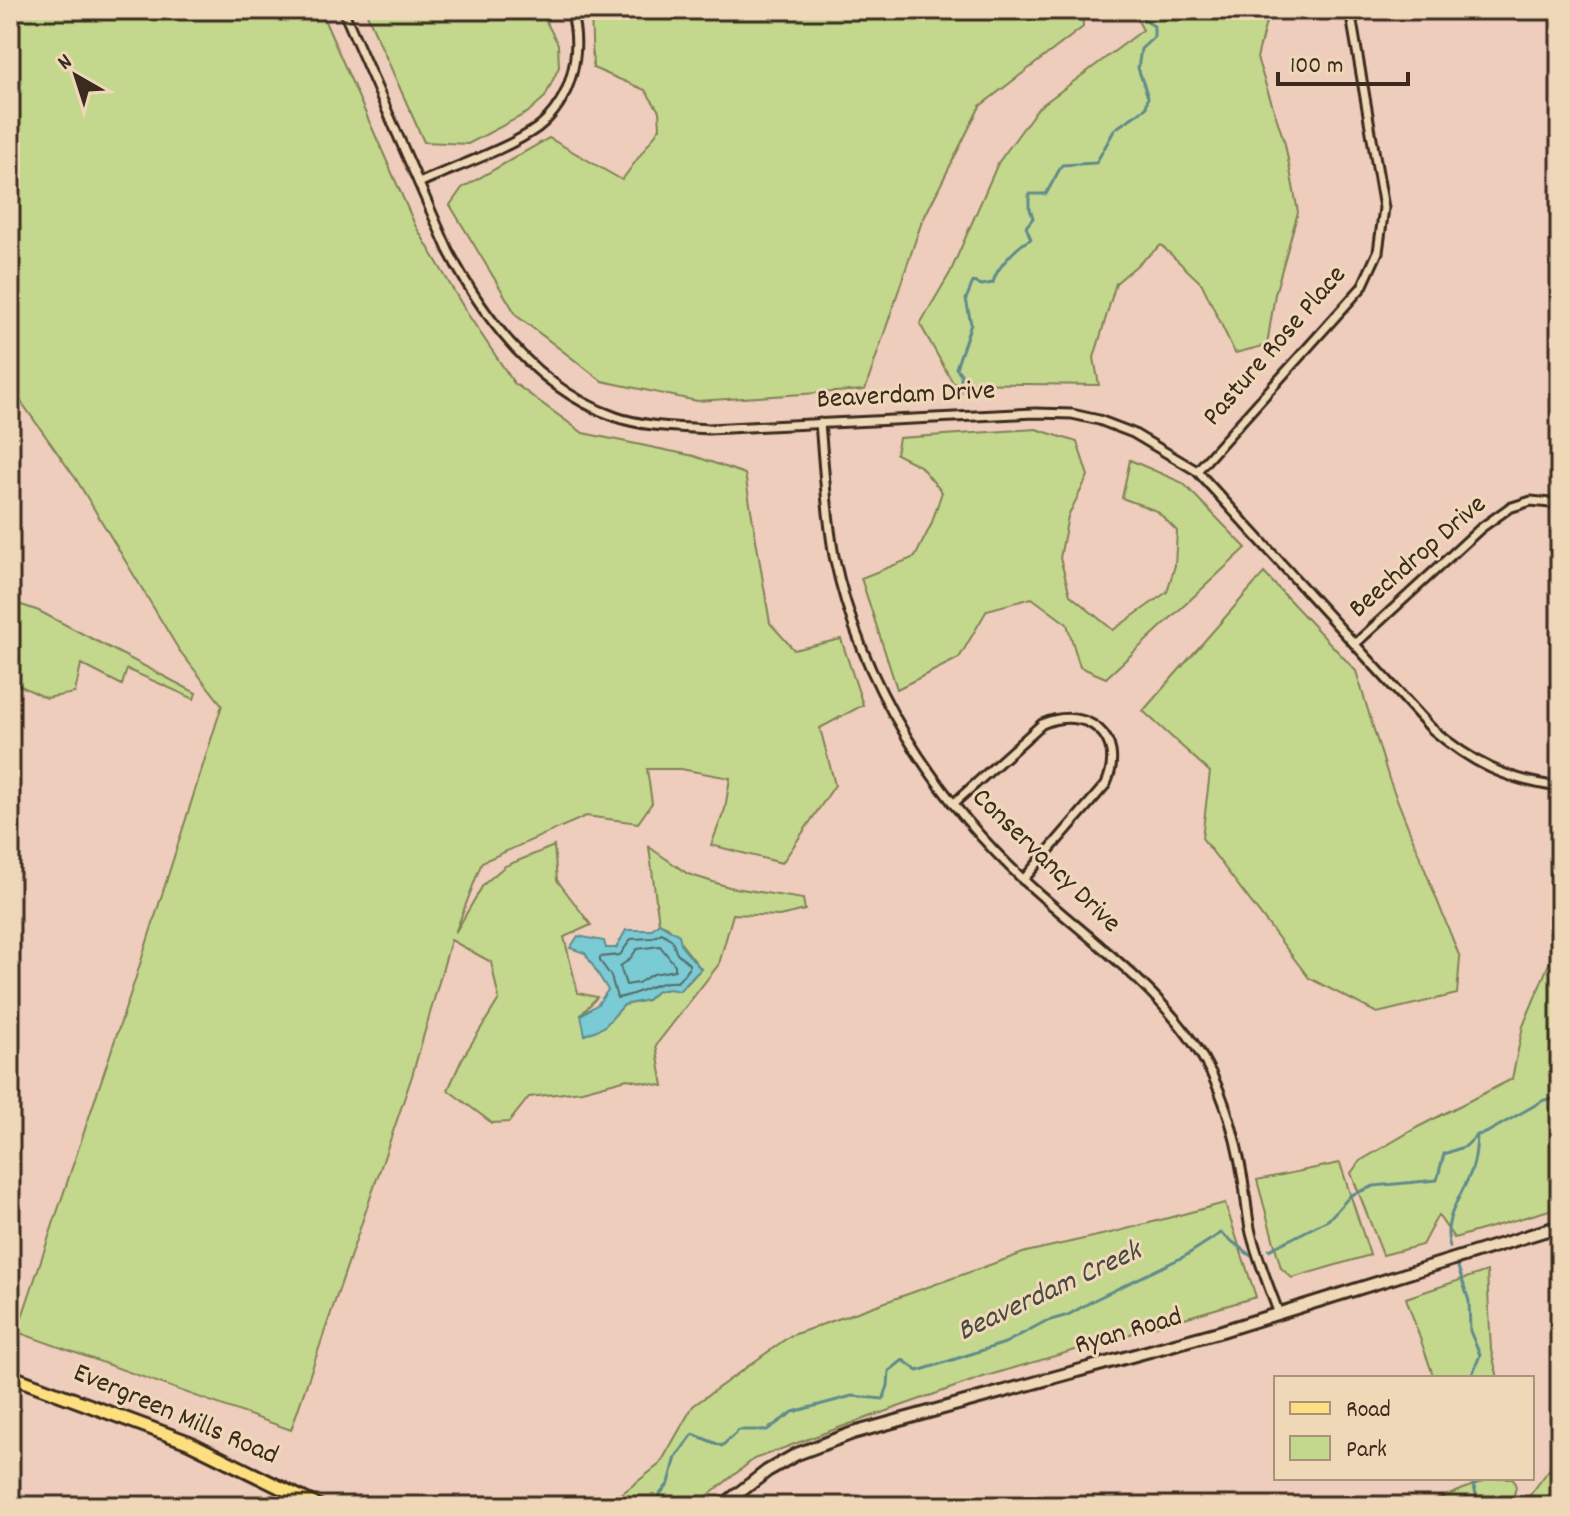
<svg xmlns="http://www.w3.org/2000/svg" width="1570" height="1516" font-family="Dekko,sans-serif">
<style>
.green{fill:#c4d88d;stroke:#808156;stroke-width:2}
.water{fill:#7acbd4;stroke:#618b8b;stroke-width:2}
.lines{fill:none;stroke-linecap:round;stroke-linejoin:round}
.shore{stroke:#546a67;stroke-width:2}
.stream{stroke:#618b8b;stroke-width:3}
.street-casing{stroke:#3b2a1e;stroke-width:13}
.secondary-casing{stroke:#3b2a1e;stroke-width:16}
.primary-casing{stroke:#3b2a1e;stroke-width:17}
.street{stroke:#efd8b8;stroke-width:7}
.secondary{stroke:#efd8b8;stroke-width:10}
.primary{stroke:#fedf80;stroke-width:11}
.labels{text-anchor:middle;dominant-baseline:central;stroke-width:6;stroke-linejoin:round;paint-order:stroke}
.street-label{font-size:28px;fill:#3b2a1e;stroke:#efd8b8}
.water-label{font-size:30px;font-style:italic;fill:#484a42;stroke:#efd8b8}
</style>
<rect width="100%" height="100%" fill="#eecdbc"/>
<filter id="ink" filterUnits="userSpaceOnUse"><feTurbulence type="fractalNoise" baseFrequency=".0125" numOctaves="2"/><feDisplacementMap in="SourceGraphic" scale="16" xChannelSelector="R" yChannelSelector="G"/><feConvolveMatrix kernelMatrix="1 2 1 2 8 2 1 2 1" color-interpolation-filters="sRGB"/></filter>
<g filter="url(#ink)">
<g class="green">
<polygon points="10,10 320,10 415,225 467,313 514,383 583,433 694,456 745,474 770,623 794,650 841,639 863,705 820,728 835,785 782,863 711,845 725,809 730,778 681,769 647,769 652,803 638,823 586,816 482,862 455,933 483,885 505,866 554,846 557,880 591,925 564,937 578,993 597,997 581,1015 603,1027 624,1005 647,1000 657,991 686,985 701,969 668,927 659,923 649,847 688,874 729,887 803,899 805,910 779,916 733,914 719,964 656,1045 663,1086 627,1079 582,1091 529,1097 509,1122 492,1123 448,1090 462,1059 499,999 491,962 451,940 412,1076 291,1430 17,1332 135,980 222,705 179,650 76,479 17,396 10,401"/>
<polygon points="365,10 540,10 558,44 559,67 545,97 527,113 468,144 424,142"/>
<polygon points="591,10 1082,10 1083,27 980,106 921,224 865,390 697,401 602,381 517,316 450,205 462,188 549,138 622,180 660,128 659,111 645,90 593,68"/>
<polygon points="1132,10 1269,10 1257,58 1285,144 1298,212 1275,294 1267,345 1235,353 1202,284 1161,245 1116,283 1094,358 1099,385 953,383 920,324 950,273 998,163 1038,108 1143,30"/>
<polygon points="1036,429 1077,442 1088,476 1068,516 1060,558 1070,595 1113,630 1167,592 1175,565 1177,531 1157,511 1122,498 1130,460 1183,483 1246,548 1106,678 1080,667 1067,624 1032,598 987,610 959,658 897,689 861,578 915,557 931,525 942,492 920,466 896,454 899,438"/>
<polygon points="1264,573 1356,671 1389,779 1460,958 1457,994 1377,1013 1309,978 1202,838 1210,772 1143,711"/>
<polygon points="10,601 39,611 196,693 194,699 127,669 122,685 81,664 75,693 46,698 10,681"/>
<polygon points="1553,954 1560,958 1560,1207 1454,1238 1438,1215 1422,1245 1383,1255 1351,1173 1360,1161 1418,1127 1512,1079 1523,1026"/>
<polygon points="1340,1163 1370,1255 1292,1278 1281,1268 1257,1180"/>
<polygon points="1225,1203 1256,1297 983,1377 827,1432 754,1459 695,1506 606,1506 660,1464 693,1406 790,1336 1026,1252 1115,1232"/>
<polygon points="1487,1271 1491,1350 1498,1378 1434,1378 1406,1298"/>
<polygon points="1560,1455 1560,1506 1525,1506 1525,1502"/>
<polygon points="1491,1478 1513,1478 1516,1487 1511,1506 1421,1506"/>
</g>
<polygon class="water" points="659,923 679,935 682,947 701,969 679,991 669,989 657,991 647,1000 624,1005 604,1027 585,1035 581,1015 598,1004 608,990 585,953 570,948 578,936 604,941 606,948 616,948 626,930 651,930"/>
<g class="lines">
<g class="shore">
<path d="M662 933 672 940 676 952 689 964V969L677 982C654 980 641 995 617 998L611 976 600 961V957L620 955 631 939 652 938Z"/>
<polygon points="660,946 675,965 675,970 653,974 638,983 626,985 620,966 629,960 637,949"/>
</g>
<g class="stream">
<path d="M961 393V374L956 368 971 324 966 299 973 282 982 285 993 283C995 269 1018 245 1031 239L1026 227 1033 218 1029 206V194H1046L1062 165 1096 163 1115 129 1146 108 1148 97 1138 68 1141 49 1154 37V26L1144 20 1142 10"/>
<path d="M1560 978C1553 989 1555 997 1560 1009"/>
<path d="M1450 1247C1441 1218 1463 1195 1472 1169 1476 1158 1476 1148 1477 1137"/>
<polyline points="1269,1250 1328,1220 1351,1195 1374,1186 1437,1180 1444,1154 1466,1146 1477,1135 1486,1133 1544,1100 1555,1099 1560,1104"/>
<polyline points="1458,1267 1469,1301 1470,1331 1480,1355 1471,1378"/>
<polyline points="1471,1478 1480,1506"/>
<polyline points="657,1506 660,1494 669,1483 676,1457 693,1434 722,1446 739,1430 767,1430 793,1412 852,1396 883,1399 888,1386 889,1371 903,1360 918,1371 1005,1343 1044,1322 1068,1315 1096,1299 1185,1256 1221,1233 1251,1256"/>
</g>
<g class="street-casing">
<g id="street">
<path d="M343 10 448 250C485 321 537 389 616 417 645 427 678 427 708 429L1035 413 1072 414 1099 420 1133 433 1197 471 1431 728C1472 763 1506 780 1560 787"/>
<path d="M419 183C452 168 508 149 537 128 572 101 583 52 571 10"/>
<path d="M820 423C824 467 826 512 834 556 861 684 933 796 1028 884 1085 936 1150 980 1194 1044 1222 1084 1235 1132 1243 1179 1246 1197 1247 1216 1251 1233 1258 1260 1269 1287 1279 1314"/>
<polyline points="1197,471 1362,287 1378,252 1384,208 1350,10"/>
<polyline points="1355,644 1481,528 1509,508 1531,501 1560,504"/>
<path d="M953 804 1042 724C1086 705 1127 736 1106 784L1023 880"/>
</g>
</g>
<g class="secondary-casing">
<polyline id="secondary" points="722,1506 767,1471 797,1454 853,1433 1222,1331 1560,1226"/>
</g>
<g class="primary-casing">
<polyline id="primary" points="10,1376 188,1442 318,1506"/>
</g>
<use href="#street" class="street"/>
<use href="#secondary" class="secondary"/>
<use href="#primary" class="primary"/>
</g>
</g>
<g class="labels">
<g class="street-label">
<text transform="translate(1276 347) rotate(-49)">Pasture Rose Place</text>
<text transform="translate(906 397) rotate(-3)">Beaverdam Drive</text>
<text transform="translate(1419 558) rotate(-41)">Beechdrop Drive</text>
<text transform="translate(1045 862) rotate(44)">Conservancy Drive</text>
<text transform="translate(1129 1333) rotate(-16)">Ryan Road</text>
<text transform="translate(175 1416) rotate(23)">Evergreen Mills Road</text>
</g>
<g class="water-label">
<text transform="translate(1050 1293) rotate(-25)">Beaverdam Creek</text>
</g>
</g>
<rect width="1570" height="1516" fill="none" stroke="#efd8b8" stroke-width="40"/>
<rect x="20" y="20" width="1530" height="1476" fill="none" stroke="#3b2a1e" stroke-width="3" filter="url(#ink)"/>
<rect x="1274" y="1376" width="260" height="104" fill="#efd8b8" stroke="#a7927a" stroke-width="2"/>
<rect x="1290" y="1402" width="40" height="12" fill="#fedf80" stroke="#a7927a" stroke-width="2"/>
<text x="1346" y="1416" font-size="24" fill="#3b2a1e">Road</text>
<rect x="1290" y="1436" width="40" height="24" fill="#c4d88d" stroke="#a7927a" stroke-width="2"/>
<text x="1346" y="1456" font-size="24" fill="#3b2a1e">Park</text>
<g transform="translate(76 76) rotate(321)" stroke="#efd8b8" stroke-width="6" paint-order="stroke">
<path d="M0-6L14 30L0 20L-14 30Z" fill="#3b2a1e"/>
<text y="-12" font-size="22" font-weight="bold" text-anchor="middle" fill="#3b2a1e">N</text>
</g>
<path d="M1278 72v12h130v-12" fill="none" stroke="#3b2a1e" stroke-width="4"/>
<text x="1290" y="72" font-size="24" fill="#3b2a1e" stroke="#efd8b8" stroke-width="6" paint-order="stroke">100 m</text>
</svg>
